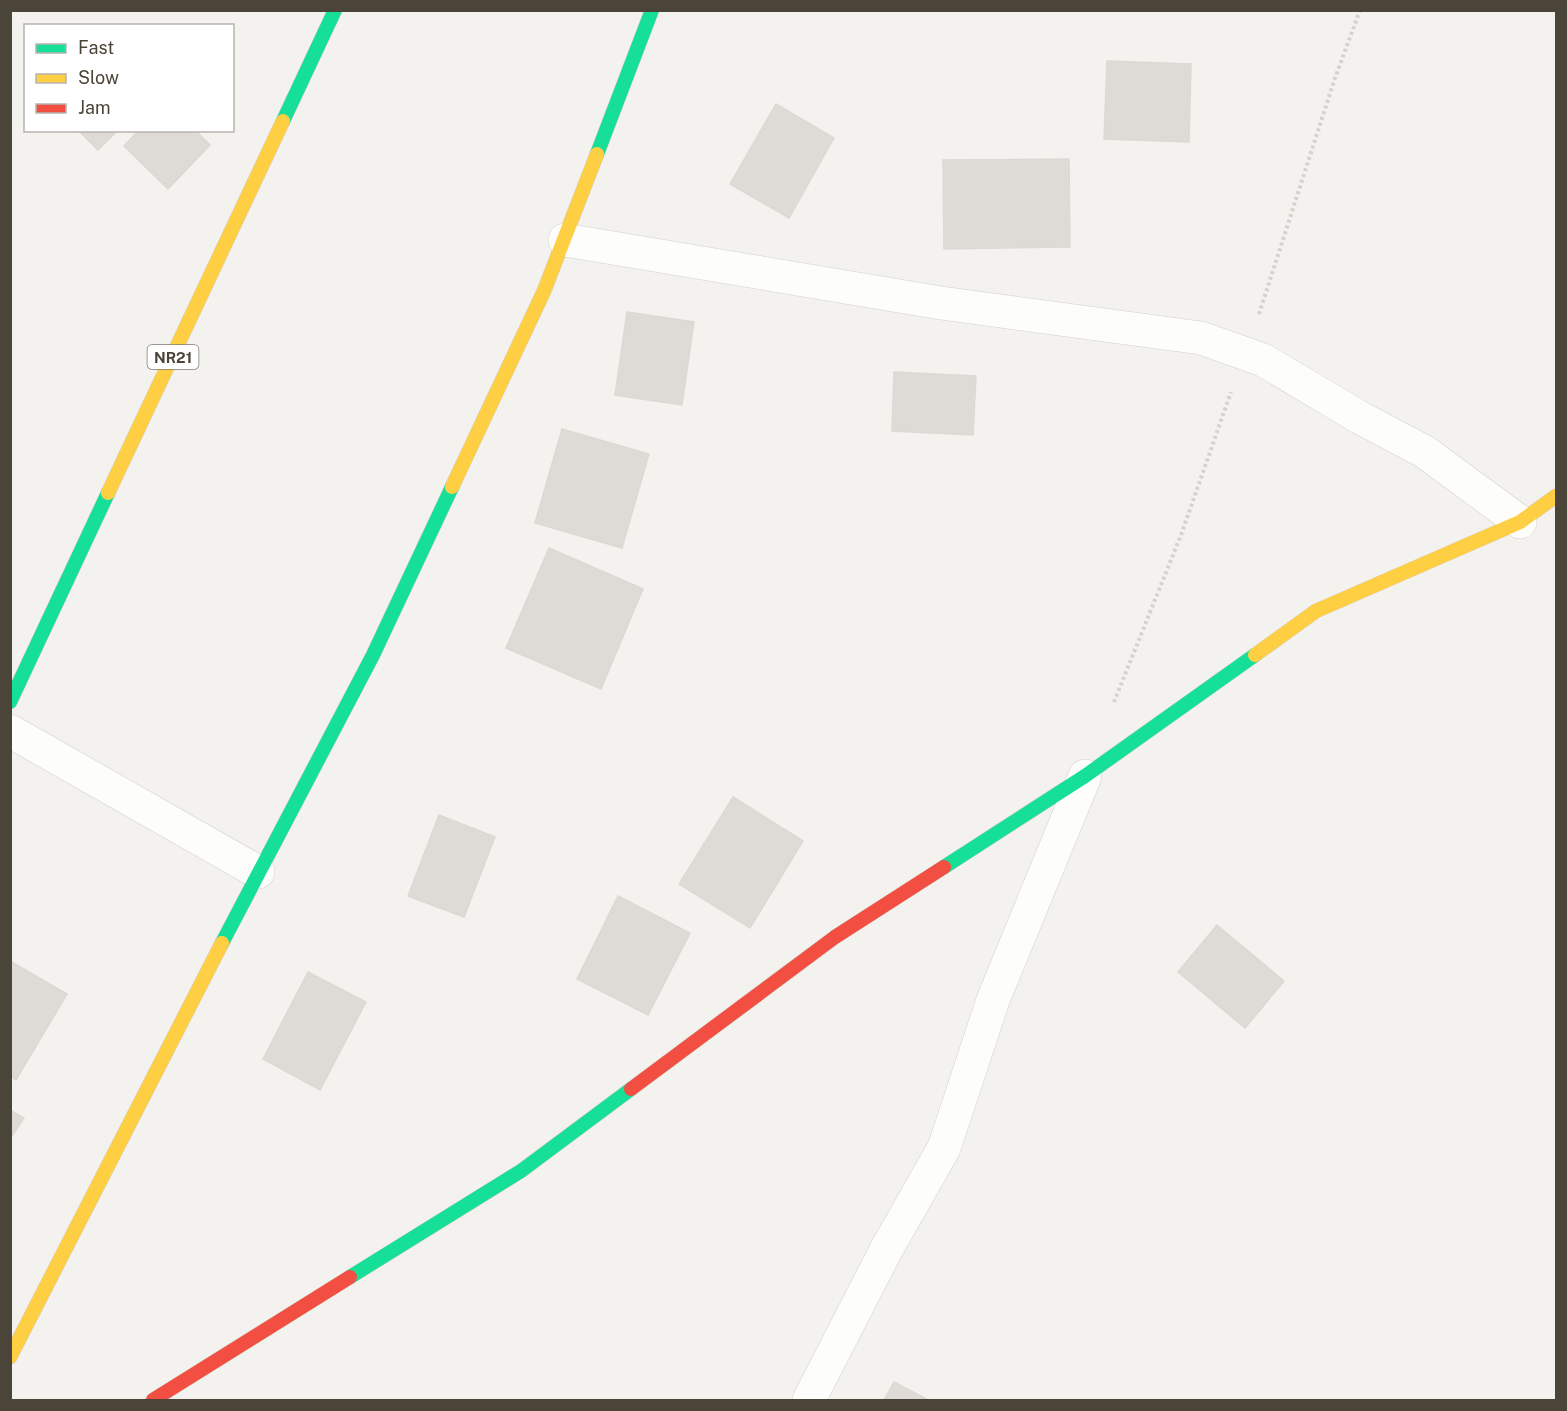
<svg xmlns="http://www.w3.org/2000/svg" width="1567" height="1411" font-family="'Public Sans',sans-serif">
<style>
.building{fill:#dedbd6;stroke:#dcd9d4;stroke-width:1.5}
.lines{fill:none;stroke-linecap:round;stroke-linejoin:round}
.street-casing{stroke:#d2d0cb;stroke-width:34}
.fast-casing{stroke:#d3cfc5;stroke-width:15}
.slow-casing{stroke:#d3cfc5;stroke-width:15}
.jam-casing{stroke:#d3cfc5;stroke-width:15}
.path{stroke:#d3d2cc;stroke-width:4;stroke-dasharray:3 3;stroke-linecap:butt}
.street{stroke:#fdfdfc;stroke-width:33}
.fast{stroke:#16e098;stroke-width:14}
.slow{stroke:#ffcf43;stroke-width:14}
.jam{stroke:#f24e42;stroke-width:14}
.labels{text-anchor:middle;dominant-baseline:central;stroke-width:5;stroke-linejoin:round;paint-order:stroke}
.shield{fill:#fff;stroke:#817c74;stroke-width:1.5}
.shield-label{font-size:15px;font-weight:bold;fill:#4b4439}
</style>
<rect width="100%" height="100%" fill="#f4f2ee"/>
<g class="building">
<polygon points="1107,61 1191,64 1189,142 1104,139"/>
<polygon points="776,104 834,138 789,218 730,184"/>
<polygon points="78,130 118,130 98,150"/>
<polygon points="139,130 195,130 210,145 168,189 124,146"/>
<polygon points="1069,159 1070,247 944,249 943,160"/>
<polygon points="627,312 694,322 682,405 615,395"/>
<polygon points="894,372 976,376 973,435 892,431"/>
<polygon points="562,429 649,454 622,548 535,523"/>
<polygon points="549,548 643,589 601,689 506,648"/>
<polygon points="733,797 803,841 750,928 679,884"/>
<polygon points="439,815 495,837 464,917 408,896"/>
<polygon points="618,896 690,933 648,1015 577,979"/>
<polygon points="1217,925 1284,981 1245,1028 1178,972"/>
<polygon points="10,961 67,994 16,1080 10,1076"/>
<polygon points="308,972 366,1002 320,1090 263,1059"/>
<polygon points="10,1110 24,1118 10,1139"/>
<polygon points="894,1382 928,1400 884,1400"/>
</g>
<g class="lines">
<g class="street-casing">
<g id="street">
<polyline points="565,240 941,303 1201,338 1263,360 1359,417 1425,452 1520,522"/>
<polyline points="10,731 258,872"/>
<polyline points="809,1400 886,1250 944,1148 993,1000 1085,776"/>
</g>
</g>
<g class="fast-casing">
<g id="fast">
<polyline points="283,121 335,10"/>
<polyline points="597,154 652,10"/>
<polyline points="10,702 108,493"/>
<polyline points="944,867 1085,776 1255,655"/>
<polyline points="222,943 373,655 452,487"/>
<polyline points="350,1277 521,1171 631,1089"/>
</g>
</g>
<g class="slow-casing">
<g id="slow">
<polyline points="452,487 544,291 597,154"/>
<polyline points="108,493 283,121"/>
<polyline points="1255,655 1316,611 1520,522 1556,496"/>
<polyline points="10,1357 222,943"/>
</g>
</g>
<g class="jam-casing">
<g id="jam">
<polyline points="631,1089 835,937 944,867"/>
<polyline points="153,1400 350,1277"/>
</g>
</g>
<g class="path">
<polyline points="1259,314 1334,81 1360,10"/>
<polyline points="1114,702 1181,535 1231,392"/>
</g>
<use href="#street" class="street"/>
<use href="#fast" class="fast"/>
<use href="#slow" class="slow"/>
<use href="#jam" class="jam"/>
</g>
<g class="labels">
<rect class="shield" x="147.5" y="345" width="51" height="24" rx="4.5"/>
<g class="shield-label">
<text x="173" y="357">NR21</text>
</g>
</g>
<rect width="1567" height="1411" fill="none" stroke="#4b4439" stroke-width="24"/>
<rect x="24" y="24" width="210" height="108" fill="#ffffff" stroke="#b7b4b0" stroke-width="1.5"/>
<rect x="36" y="44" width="30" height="9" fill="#16e098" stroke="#b7b4b0" stroke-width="1.5"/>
<text x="78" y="54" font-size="18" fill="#4b4439">Fast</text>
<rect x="36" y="74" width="30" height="9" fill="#ffcf43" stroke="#b7b4b0" stroke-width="1.5"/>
<text x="78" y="84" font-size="18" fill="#4b4439">Slow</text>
<rect x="36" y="104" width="30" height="9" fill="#f24e42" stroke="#b7b4b0" stroke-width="1.5"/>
<text x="78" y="114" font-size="18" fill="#4b4439">Jam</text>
</svg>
